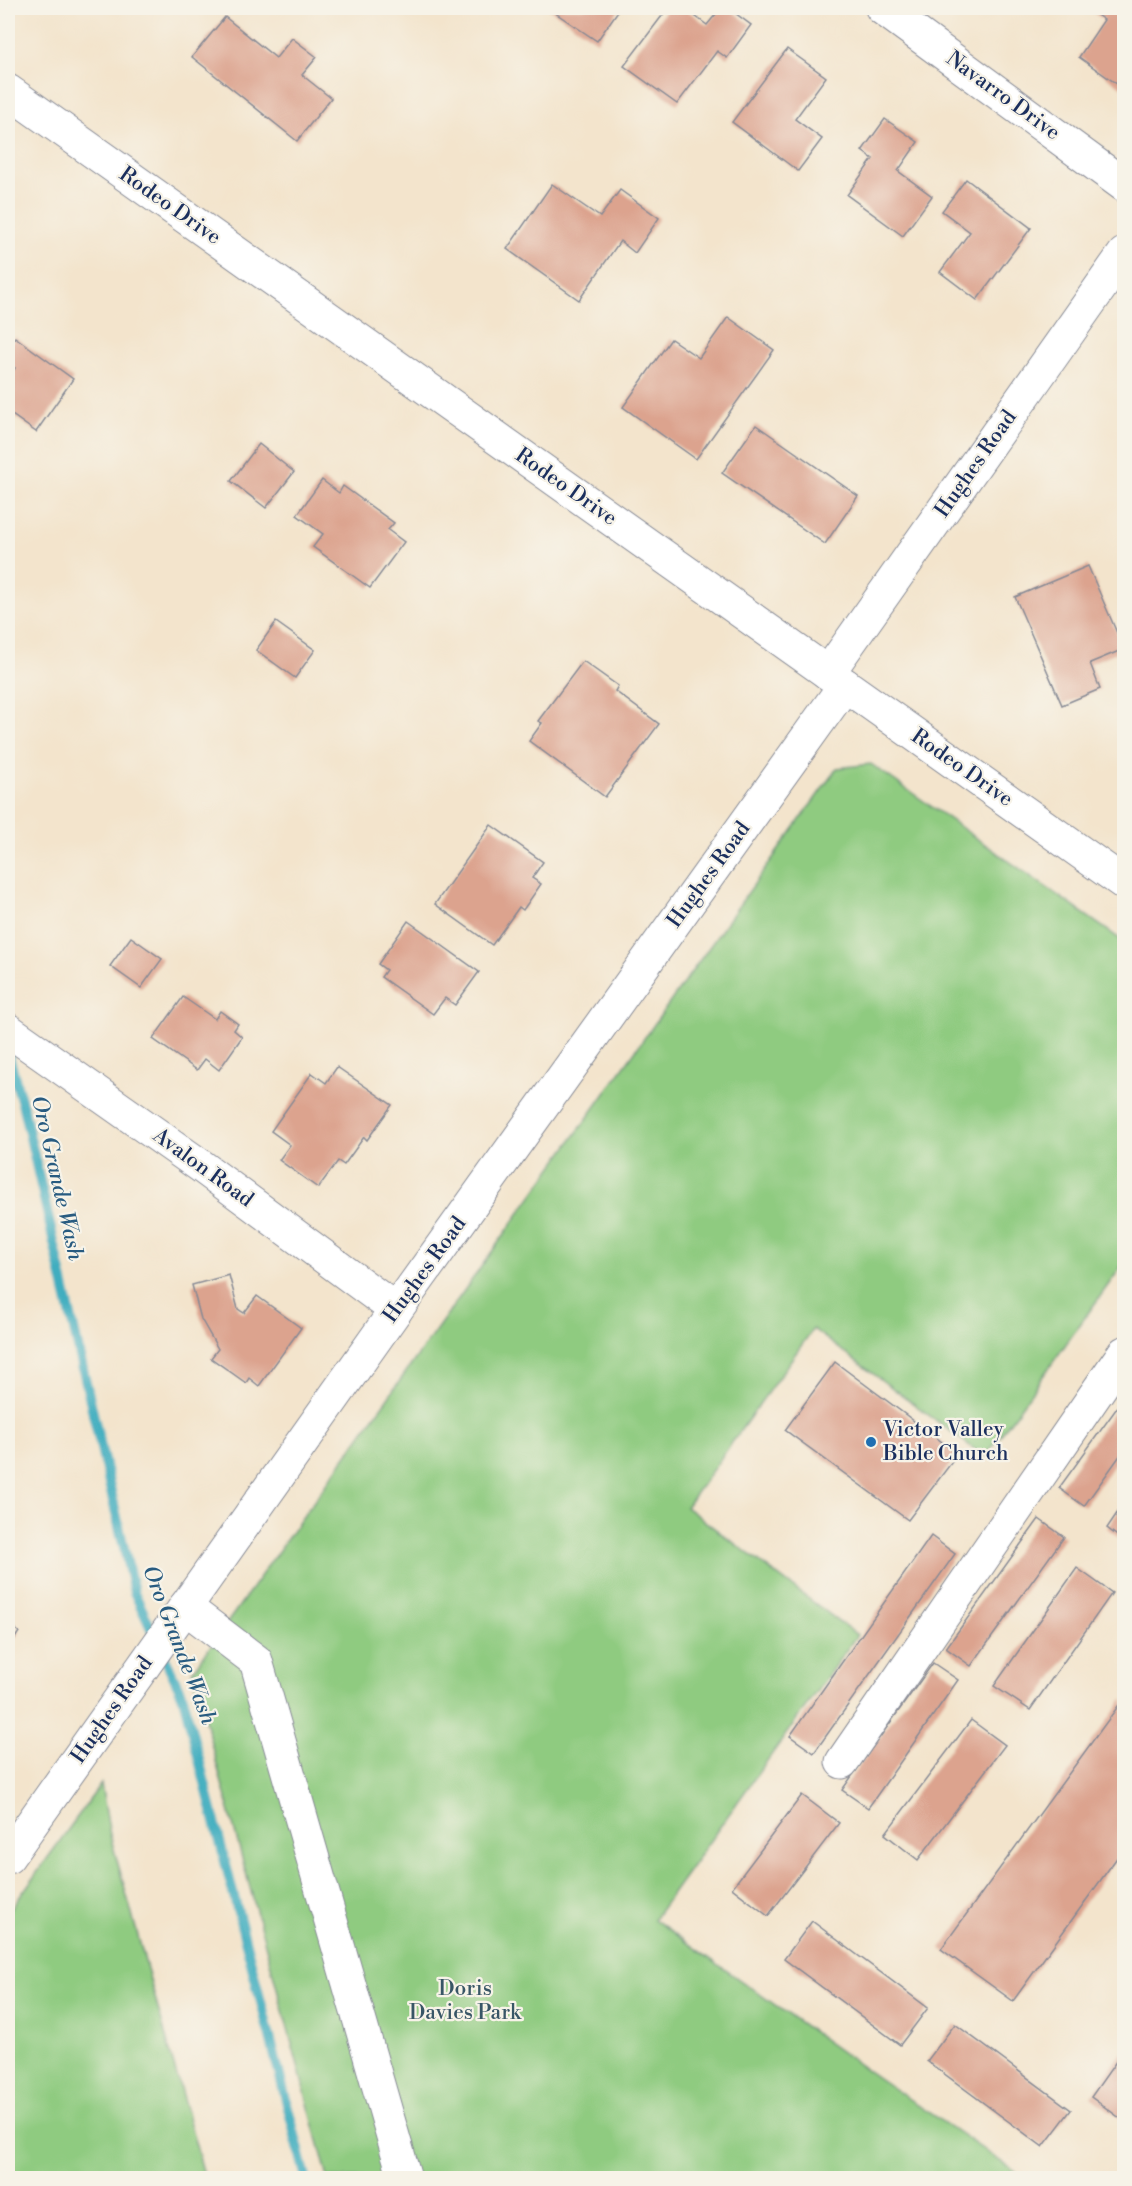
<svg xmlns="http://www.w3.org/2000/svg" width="1132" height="2186" font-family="'Libre Bodoni',serif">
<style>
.green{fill:#8fcb80;stroke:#557d6f;stroke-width:1.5}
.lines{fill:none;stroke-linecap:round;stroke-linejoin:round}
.stream{stroke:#41adbf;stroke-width:10}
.building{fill:#dca38e}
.minor-casing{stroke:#878a95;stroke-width:35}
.minor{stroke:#fff;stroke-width:33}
.poi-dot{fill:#1f6fb2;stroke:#f7f3e8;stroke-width:2}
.labels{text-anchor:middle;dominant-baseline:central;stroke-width:4.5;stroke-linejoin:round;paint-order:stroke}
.street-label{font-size:21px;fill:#1b2f5e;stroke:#f7f3e8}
.poi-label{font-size:21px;fill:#1b2f5e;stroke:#f7f3e8;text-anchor:start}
.park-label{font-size:21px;fill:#385666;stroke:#f7f3e8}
.water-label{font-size:22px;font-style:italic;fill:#285b80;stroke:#f7f3e8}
</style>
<rect width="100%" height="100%" fill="#f7f3e8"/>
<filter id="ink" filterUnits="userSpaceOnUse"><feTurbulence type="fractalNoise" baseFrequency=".0167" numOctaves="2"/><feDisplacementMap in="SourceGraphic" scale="12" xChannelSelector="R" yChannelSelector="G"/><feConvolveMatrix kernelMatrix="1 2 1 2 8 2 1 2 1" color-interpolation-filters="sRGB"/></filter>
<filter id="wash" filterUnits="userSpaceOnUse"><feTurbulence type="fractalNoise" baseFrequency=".008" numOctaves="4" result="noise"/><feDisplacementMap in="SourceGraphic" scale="24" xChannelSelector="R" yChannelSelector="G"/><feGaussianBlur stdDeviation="1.35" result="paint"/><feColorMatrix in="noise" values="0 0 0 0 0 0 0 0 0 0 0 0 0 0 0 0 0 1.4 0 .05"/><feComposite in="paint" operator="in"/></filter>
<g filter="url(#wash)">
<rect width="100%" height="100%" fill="#f3e4cc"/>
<g class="green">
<polygon points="871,764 1124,942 1124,1263 985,1457 813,1329 686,1507 857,1635 654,1919 878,2078 1025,2178 328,2178 192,1672 837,768"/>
<polygon points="101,1784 110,1835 205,2178 8,2178 8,1913"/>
</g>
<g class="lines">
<polyline class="stream" points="8,1053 23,1107 134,1592 183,1697 306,2178"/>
</g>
<g id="blocks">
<g class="building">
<polygon points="548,8 620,8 597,41"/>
<polygon points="668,8 684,8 707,25 721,8 728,8 751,25 727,58 717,51 677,104 624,66"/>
<polygon points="1094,8 1124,8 1124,89 1079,57 1104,20 1091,11"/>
<polygon points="225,17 276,58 292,38 317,57 302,75 331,98 297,141 192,57"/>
<polygon points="787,49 826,77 795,119 822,139 798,171 732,122"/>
<polygon points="885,119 918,142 898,171 932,196 903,236 847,195 873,159 862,151"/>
<polygon points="966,179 1031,228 977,300 940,272 970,232 942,211"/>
<polygon points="552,184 600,217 620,190 659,218 635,253 620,241 579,300 507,249"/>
<polygon points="728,317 774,350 696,459 623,407 671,339 699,358"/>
<polygon points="15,337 73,379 36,432 8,412 8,380 15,368 8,363 8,347"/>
<polygon points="756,425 858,496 825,544 722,473"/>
<polygon points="259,444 294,472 266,508 231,481"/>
<polygon points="322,480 339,493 343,486 394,523 388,530 404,542 370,588 313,547 323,534 297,515"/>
<polygon points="1088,566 1124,649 1090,663 1100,689 1062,705 1015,597"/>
<polygon points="276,622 315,650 295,678 256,650"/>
<polygon points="583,661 618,686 615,691 659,724 605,797 529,741 542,723 538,721"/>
<polygon points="491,825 543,862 532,878 541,884 523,910 519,907 492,945 435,904"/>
<polygon points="408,921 479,972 455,1005 445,998 433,1014 381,977 386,970 378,964"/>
<polygon points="131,937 162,959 141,988 110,966"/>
<polygon points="183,997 215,1019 220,1011 238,1024 234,1030 242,1037 219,1070 205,1059 197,1070 153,1039"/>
<polygon points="337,1067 392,1105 367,1140 364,1137 344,1165 338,1161 318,1188 279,1160 290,1145 271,1131 312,1073 326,1083"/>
<polygon points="229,1275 238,1309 244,1313 257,1296 301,1328 259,1386 249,1378 246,1383 211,1358 218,1349 201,1319 192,1285"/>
<polygon points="835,1362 958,1454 908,1520 785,1430"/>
<polygon points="1124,1398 1124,1450 1084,1506 1059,1488"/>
<polygon points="1124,1503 1124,1541 1107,1528"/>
<polygon points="1039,1519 1064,1537 971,1666 946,1648"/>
<polygon points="931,1536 955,1554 814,1753 790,1736"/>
<polygon points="1077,1568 1112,1593 1030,1710 994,1686"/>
<polygon points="8,1624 19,1632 8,1649"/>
<polygon points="933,1663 958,1680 868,1808 842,1790"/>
<polygon points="1124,1698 1124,1843 1123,1845 1124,1848 1013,2001 941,1949"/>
<polygon points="971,1720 1005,1745 918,1860 885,1834"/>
<polygon points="802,1795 839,1823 768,1916 732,1888"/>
<polygon points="812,1921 928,2008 900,2045 784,1959"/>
<polygon points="955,2024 1071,2110 1043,2147 927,2061"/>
<polygon points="1124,2050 1124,2121 1091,2097"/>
</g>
</g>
</g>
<g filter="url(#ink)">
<use href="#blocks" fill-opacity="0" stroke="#878a95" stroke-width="1.5"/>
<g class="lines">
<g class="minor-casing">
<g id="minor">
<polyline points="882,8 1124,185"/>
<polyline points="8,91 1124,883"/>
<polyline points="828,673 1124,254"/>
<polyline points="8,1030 201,1166 396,1310"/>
<polyline points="185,1607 256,1661 405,2178"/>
<polyline points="842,1762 1124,1353"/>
<polyline points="8,1857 396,1310 845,685"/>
</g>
</g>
<use href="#minor" class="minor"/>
</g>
</g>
<circle class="poi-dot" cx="871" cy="1442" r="6"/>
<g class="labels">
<g class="street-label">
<text transform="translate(1003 96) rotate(36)">Navarro Drive</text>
<text transform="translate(170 206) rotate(35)">Rodeo Drive</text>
<text transform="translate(976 464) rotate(-55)">Hughes Road</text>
<text transform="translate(566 487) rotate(35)">Rodeo Drive</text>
<text transform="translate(962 768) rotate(35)">Rodeo Drive</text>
<text transform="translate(709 875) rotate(-54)">Hughes Road</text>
<text transform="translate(203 1168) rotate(36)">Avalon Road</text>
<text transform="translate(425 1270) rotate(-54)">Hughes Road</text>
<text transform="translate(112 1710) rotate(-55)">Hughes Road</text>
</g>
<g class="poi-label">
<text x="883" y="1430">Victor Valley<tspan x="883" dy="24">Bible Church</tspan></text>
</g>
<g class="park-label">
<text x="465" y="1989">Doris<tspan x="465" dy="24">Davies Park</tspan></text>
</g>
<g class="water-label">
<text transform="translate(57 1178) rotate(77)">Oro Grande Wash</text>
<text transform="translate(179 1645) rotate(69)">Oro Grande Wash</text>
</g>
</g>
<rect width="1132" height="2186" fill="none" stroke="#f7f3e8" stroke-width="30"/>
</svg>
